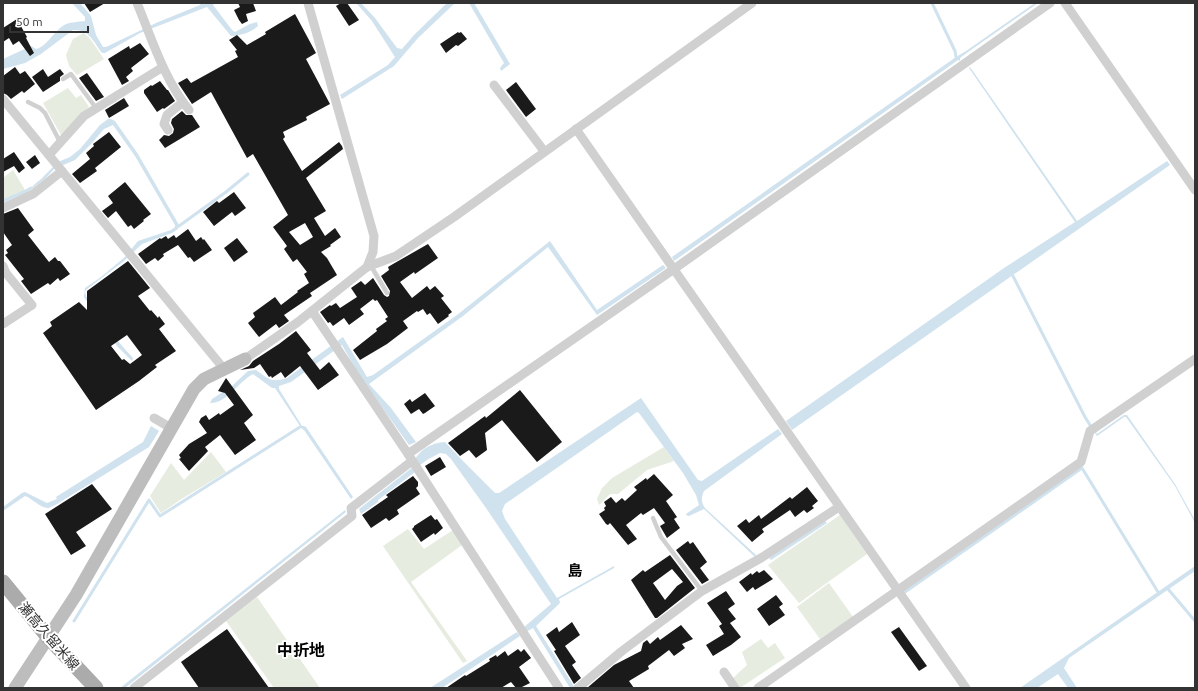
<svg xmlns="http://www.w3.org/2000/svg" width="1198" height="691" font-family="Ubuntu,'Noto Sans JP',sans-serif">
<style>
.green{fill:#e6ecdf}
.water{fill:#cfe2ee}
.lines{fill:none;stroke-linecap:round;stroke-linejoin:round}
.stream{stroke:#cfe2ee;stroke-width:3}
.building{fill:#1a1a1a;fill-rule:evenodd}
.lane{stroke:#d0d0d0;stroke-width:4.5}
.street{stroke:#d0d0d0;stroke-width:9}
.secondary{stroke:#bdbdbd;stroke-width:13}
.primary{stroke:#ababab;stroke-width:15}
.labels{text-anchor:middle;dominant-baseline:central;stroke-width:4;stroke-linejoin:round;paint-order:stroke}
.street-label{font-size:14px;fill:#333;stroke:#fff}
.neighbourhood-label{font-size:15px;font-weight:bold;fill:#000;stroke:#fff}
.quarter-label{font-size:16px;font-weight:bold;fill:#000;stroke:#fff}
</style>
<rect width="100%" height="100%" fill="#fff"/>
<g class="green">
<polygon points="84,33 91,40 104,59 77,75 69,66 66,55 73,39"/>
<polygon points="68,88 76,98 81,95 89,107 61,135 43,103"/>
<polygon points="13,170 25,190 3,200 3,178"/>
<polygon points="664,447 674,461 647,470 618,494 610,494 599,505 597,499 602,488 612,478"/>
<polygon points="211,452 226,472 180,500 161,513 150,496 171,463 184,480"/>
<polygon points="840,515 867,554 799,603 768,565"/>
<polygon points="408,529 424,549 453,530 462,545 411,582 467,661 463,663 383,546"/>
<polygon points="829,583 853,617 820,639 797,607"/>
<polygon points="257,597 320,688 274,688 226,621"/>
<polygon points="761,639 768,648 775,643 785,658 740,688 733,678 747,665 742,652"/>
</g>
<g class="water">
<path d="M72 3H80L91 16 96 35 103 47H106L156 23 200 5 201 3H215L213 5 232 30 235 32 250 24 257 22 258 26C250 33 241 35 231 36L207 7 140 33 105 53H102C93 41 89 29 73 30L41 54 25 63 3 69V59L31 46 36 49C47 47 54 30 66 24 72 22 78 22 85 21V17Z"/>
<polygon points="356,3 361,3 375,18 397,48 402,49 414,35 447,3 455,3 418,38 394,66 342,99 340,95 388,65 395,57 372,21"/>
<polygon points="469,3 474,3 510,64 501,71 500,68 504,63"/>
<polygon points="1035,3 1038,3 968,52 960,58 960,61 958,60 674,261 672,257 956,57 966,51"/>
<polygon points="970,67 1077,221 1167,161 1170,165 792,430 786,421 1004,268 1075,222 969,68"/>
<path d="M108 119H111L115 121 138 154 179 225 178 229 172 233 142 244 124 261 86 290 85 292 86 296C100 319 115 339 133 358L132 361 117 346 84 297 85 288 101 277 125 257 138 241 171 230 175 227V225L135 156 113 125 104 129 92 143 75 160 54 169 46 178 33 188H31L37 182 40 180 58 162 70 157 80 149 100 125Z"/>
<path d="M550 241 597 310 663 265 666 268 597 315 548 247 463 316 369 384 391 408 416 442 409 445 359 375 342 345 291 382 279 386V389L302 426H304L306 427 353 497 351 499 304 430 302 429 275 388H272L253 374C239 381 226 404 210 403L212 399 232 386 248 371 256 370C269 379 270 383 287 378L343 337 367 377 373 375 457 315Z"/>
<path d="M641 398 698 480 702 481 778 429 782 434 704 491C701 498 701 502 705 508L756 555 755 557 704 509 689 516 686 515V514L699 505 696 495 683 473 639 413 637 412 505 504 502 511 505 519 557 598 614 566V568L559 599 560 603 536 626 575 688H570L533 628 526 632 523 628 551 604 486 508 451 459 446 454 440 453C431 458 420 462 415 472L378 500V502L361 514 359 509 418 463 415 459C422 448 432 443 445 442L462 460 495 493H499Z"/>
<polygon points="1124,415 1127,415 1175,484 1195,520 1195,523 1175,486 1126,417 1124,417 1097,436 1095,433 1096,432 1097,434"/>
<path d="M151 426 159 431 149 447 57 504C55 505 51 507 49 508 41 509 32 498 25 496L3 511V507L22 493 25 492 47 503 57 499 56 497 143 442Z"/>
<polygon points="345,510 346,512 125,688 120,688"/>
<polygon points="825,521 827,523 771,560 769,558"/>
<polygon points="1195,566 1195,571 1069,658 1064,668 1077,688 1068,688 1058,674 1037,688 1020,688"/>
<polygon points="517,632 520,636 442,688 430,688"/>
</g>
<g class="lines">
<g class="stream">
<polyline points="932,3 955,51 956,57"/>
<polyline points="3,201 26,191 31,188"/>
<polyline points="179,226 226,192 248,174"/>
<polyline points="1013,276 1085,417 1090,425"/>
<polyline points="1168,589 1195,621"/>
<polyline points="905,592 1082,468 1158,592"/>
<polyline points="74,621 149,500 160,516 300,427"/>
</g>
</g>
<g class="building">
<polygon points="84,3 105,3 90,12"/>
<polygon points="238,3 253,3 256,11 246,14 248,21 242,24 239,20 234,10 240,7"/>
<polygon points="341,3 347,3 359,20 349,26 336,6"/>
<path d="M295 14 316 53 306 59 330 104 306 117 307 120 283 132 285 137 283 139 302 171 339 142 342 146 343 149 306 178 326 211 314 218 325 236 335 228 341 237 330 245 331 246 321 252 327 258 337 275 310 293 312 296 284 315 289 321 279 328 276 324 259 337 248 323 255 317 253 313 275 297 281 305 298 292 297 291 309 283 304 274 307 272 297 259 293 262 284 249 287 246 273 227 288 215 253 154 247 158 211 92 192 104 178 83 187 78 191 83 238 57 235 51 237 50 229 40 237 35 247 45 266 34 265 32ZM305 223 313 237 300 245 289 232Z"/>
<polygon points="17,19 27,37 26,38 34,53 30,56 19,41 13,45 9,38 3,42 3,28"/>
<polygon points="458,32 459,33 461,32 467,39 458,46 456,45 446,53 440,44"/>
<polygon points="140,43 149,54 131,68 133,71 126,77 129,81 122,85 108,59 129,46 130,49"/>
<polygon points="15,67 20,74 25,71 35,84 24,93 22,91 11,99 7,95 3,93 3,76"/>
<polygon points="43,69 48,77 60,69 64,74 60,77 60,81 43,92 32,77"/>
<polygon points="87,73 104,97 96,101 79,78"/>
<polygon points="160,81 167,90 168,90 175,101 164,109 163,108 157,112 144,93 144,90 151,85 152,86"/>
<polygon points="516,82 536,109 526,117 506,90"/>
<polygon points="124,98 129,106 109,118 105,110"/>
<polygon points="182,111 186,115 192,115 200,127 165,148 159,140 164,135 169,136 173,133 174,129 171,123 172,119"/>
<polygon points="109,132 121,147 95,168 97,171 80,183 72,174 90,159 86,153 94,146 93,144"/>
<polygon points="14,152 25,168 19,173 14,166 3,172 3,159"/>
<polygon points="35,155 40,163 32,169 26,162"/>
<polygon points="125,182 151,214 143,220 144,221 134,229 131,225 128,227 116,211 108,218 102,211 113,203 108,196"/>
<polygon points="234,192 246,208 235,216 232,212 214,226 203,212 217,201 219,203"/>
<polygon points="18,208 34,230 28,235 49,262 55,257 58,261 60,261 70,274 60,281 58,278 50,285 48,283 31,294 21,281 24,279 5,255 8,253 6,250 12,245 3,232 3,214"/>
<polygon points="188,229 196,241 201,237 203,240 204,239 212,250 194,262 190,257 188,258 178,245 163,254 164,256 158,261 155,258 146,264 138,254 160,238 161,239 166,236 168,239 174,235 176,238"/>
<polygon points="237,238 248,252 234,262 224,248"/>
<polygon points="428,244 438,258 415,274 414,272 400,282 412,298 427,286 430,290 435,286 444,296 441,298 452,312 448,315 449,316 438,324 430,313 427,315 423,309 418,312 417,311 403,321 408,328 387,344 360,360 353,350 377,331 376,329 387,321 385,319 388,317 377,300 375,301 373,299 360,309 364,314 349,325 344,318 333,326 330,322 328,323 320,312 330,305 331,306 336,303 340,308 357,297 351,288 361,281 365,285 373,278 384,295 387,297 389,296 390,291 381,276 389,270 388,267 393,264"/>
<path d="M128 261 150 288 138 296 150 311 151 310 158 318 159 316 165 324 159 329 176 351 155 365 157 367 139 381 96 410 43 333 52 326 50 322 79 302 87 310V291ZM127 335 142 355 130 364 124 359 122 360 111 346Z"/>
<polygon points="296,331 311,350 307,353 320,370 329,362 339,375 318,390 300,366 285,378 281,372 272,378 271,376 269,377 260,364 254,368 240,370 249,366 253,361 279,344"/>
<polygon points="226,378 253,415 244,423 256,440 235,455 220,435 205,447 208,451 189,471 179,459 181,458 179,455 189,444 207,433 199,422 201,418 206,415 209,420 219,413 220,415 234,405 225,393 218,391"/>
<polygon points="520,390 562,442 537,462 502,420 485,433 487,450 476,458 469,450 460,456 448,443 485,416 486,418"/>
<polygon points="425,393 435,406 425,413 423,414 419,409 411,414 404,404 410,399 412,402"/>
<polygon points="440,457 446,467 431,476 425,466"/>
<polygon points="654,474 673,495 666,501 677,517 674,519 680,528 667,538 660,526 665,523 654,508 643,515 641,513 626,525 637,539 628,545 610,523 608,525 606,524 599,514 605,510 604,508 606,506 604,502 611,497 616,503 622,498 625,501 637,490 634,487 646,478 647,480"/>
<polygon points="413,476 418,482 418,486 416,488 420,494 397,510 399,514 389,521 386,518 371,528 362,515 388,497 386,495"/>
<polygon points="92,484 112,509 76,532 86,546 71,555 45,514"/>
<polygon points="807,487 818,501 812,506 814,508 807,513 804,510 795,517 790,510 762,529 764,532 752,542 737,526 746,519 749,523 759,515 761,519 790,497 792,499"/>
<polygon points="431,515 435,520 437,519 443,528 435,535 434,533 421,542 412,529 414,527 414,526"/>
<polygon points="688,541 690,544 693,542 707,562 700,568 709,580 702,584 676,550"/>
<path d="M670 555 695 588 657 618H655L631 580 643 570 645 572ZM672 569 683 582 677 586 665 600 653 583Z"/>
<polygon points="764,570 773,579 755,590 753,587 747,592 739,582 751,573 752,575 757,571 759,573"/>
<polygon points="726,591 735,604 728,609 736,619 730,623 741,637 731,645 713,656 706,645 724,634 719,626 722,624 707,603"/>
<polygon points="776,595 783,604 779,607 785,615 769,626 757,609"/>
<polygon points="572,622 580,635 565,646 576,662 572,665 581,678 574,684 554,651 556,650 546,635 557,627 559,632"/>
<polygon points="681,625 693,639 682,644 685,648 674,656 669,650 648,666 649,669 629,681 634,688 587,688 614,665 641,651 643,643 647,640 650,644 658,637 660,640"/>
<polygon points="899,627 927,666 919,671 891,632"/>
<polygon points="227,629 269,688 199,688 181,662"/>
<polygon points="518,649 521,652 524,649 531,658 519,667 530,683 520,688 516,688 511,682 501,688 446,688 465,675 466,676 490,661 489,659 496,655 497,657 505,651 508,656"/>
</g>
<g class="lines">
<g class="lane">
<polyline points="63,79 71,74 96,108"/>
<polyline points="28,102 40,108 45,113 60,142"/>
<polyline points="371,266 387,293"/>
<polyline points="653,518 661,537 702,591"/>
</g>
<g class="street">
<path d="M137 3C152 39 164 79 189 110"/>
<polyline points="1065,3 1195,190"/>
<polyline points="494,85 544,151"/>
<polyline points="3,99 224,369"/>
<polyline points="576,129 966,688"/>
<polyline points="168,130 164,124 167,115 183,102"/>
<polyline points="49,155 84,116 163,67"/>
<polyline points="3,208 33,194 62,171"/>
<polyline points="3,266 6,273 32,305 3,324"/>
<polyline points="367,267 396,256 454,217 752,3"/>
<polyline points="312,311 408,454 559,688"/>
<polyline points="245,359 298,322 367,267 373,252 374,236 308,3"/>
<polyline points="154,418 171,428"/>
<polyline points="408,454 674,269 1050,3"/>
<polyline points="724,672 735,688"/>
<polyline points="134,688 352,516 351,508 412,461"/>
<polyline points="578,688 622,651 702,591 761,558 839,507"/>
<polyline points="758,688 1081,462 1090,431 1195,359"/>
</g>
<polyline class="secondary" points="15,688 76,595 194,389 204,379 245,359"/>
<polyline class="primary" points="3,582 48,637 96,688"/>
</g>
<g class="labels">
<g class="street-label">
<text transform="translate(49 636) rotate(49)">瀬高久留米線</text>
</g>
<g class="neighbourhood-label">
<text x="575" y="570">島</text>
</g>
<g class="quarter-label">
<text x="301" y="650">中折地</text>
</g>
</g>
<rect width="1198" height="691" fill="none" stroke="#333333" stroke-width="8"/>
<path d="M10 26v6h78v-6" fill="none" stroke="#333333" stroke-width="2"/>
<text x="16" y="26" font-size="12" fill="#333333" stroke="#ffffff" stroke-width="3" paint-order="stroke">50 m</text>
</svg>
